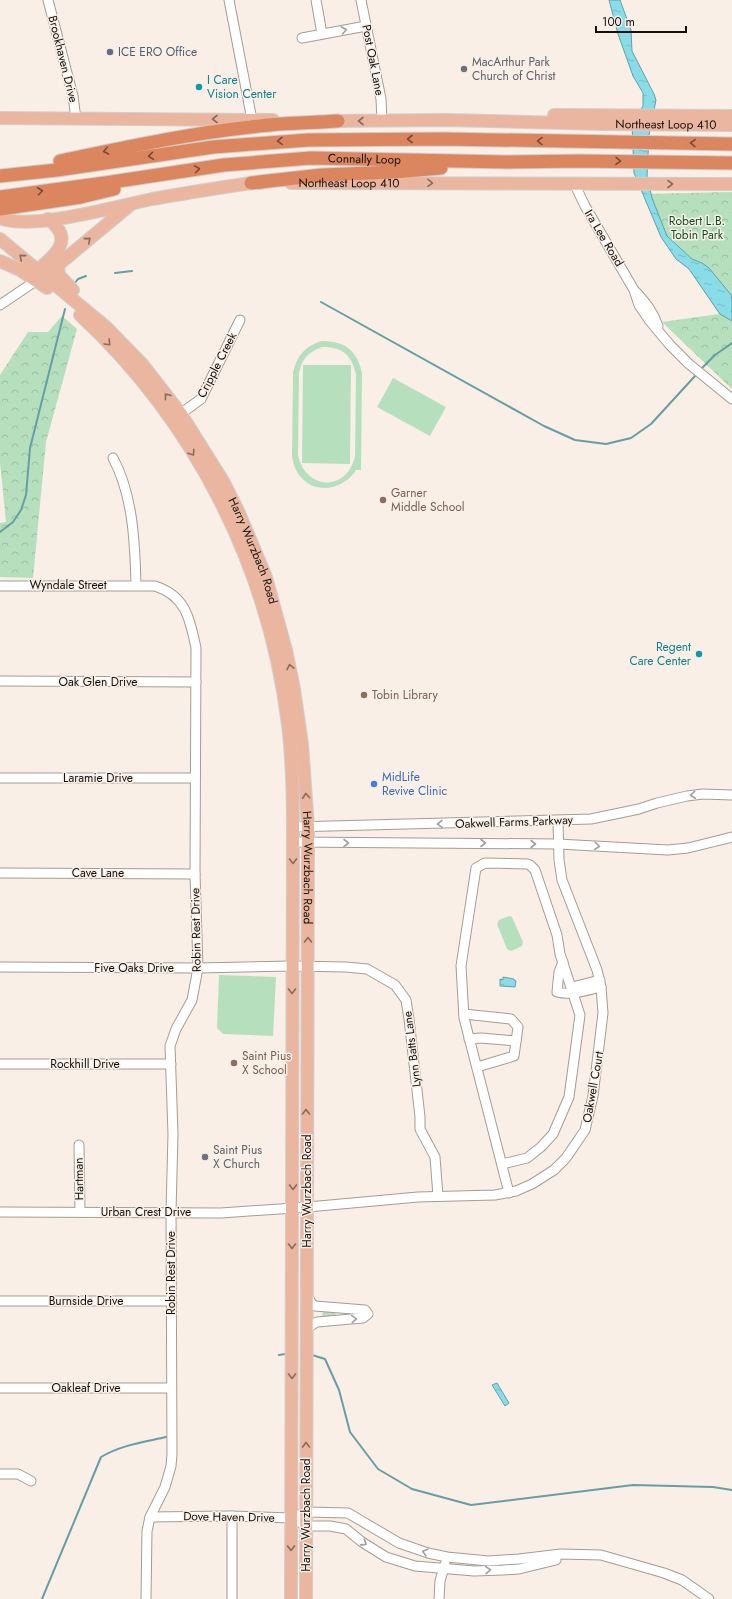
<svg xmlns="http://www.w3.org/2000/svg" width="732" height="1599" font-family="Jost,sans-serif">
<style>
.green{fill:#b6dfbe;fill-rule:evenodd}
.park{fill:url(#park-crowns)}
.water{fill:url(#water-ripples);stroke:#659fa6}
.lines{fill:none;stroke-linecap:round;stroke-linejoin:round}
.stream{stroke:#659fa6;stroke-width:2}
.minor-casing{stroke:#a59c93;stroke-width:11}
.major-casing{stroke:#d0cfcf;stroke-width:14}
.highway-casing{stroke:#d0cfcf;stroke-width:15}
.minor{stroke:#fff;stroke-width:9}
.major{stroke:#eab69f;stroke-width:12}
.highway{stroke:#dc865f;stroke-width:13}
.oneway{stroke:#a19f9e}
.oneway2{stroke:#896b5d}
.oneway3{stroke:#784a36}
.service-dot{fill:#5c6f8a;stroke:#f9efe6;stroke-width:1.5}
.worship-dot{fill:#6b7280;stroke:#f9efe6;stroke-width:1.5}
.culture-dot{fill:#0f9aa8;stroke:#f9efe6;stroke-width:1.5}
.education-dot{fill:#8d6e63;stroke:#f9efe6;stroke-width:1.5}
.shop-dot{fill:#3f7fe0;stroke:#f9efe6;stroke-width:1.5}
.labels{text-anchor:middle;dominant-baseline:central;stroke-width:3;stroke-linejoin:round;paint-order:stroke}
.service-label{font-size:12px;fill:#4e5e75;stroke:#f9efe6;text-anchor:start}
.street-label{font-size:12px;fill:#130f0d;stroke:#f9efe6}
.worship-label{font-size:12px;fill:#5b616d;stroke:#f9efe6;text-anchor:start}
.culture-label{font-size:12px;fill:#0d838f;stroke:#f9efe6;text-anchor:start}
.park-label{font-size:12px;fill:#0e4e26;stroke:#f9efe6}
.education-label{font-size:12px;fill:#785e54;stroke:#f9efe6;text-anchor:start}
.shop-label{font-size:12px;fill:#366cbe;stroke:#f9efe6;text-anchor:start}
</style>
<defs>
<pattern id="park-crowns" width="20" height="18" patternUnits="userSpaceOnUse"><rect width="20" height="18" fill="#b6dfbe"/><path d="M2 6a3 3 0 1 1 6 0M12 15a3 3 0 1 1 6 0" fill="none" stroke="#9cbea2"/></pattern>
<pattern id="water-ripples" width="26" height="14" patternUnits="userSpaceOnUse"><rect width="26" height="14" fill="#88dde8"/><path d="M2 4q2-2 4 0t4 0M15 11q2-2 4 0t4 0" fill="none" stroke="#74bcc6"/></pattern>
</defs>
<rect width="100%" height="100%" fill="#f9efe6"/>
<g class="green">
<path d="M321 341C345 341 357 350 362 373L361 470H356C344 489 316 496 300 476 295 470 293 463 292 456L293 373C297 355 305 347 321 341ZM322 347C342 347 351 354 356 374L355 456C347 492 306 491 298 455L299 373C302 359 308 352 322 347Z"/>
<polygon points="303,365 351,365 350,464 302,463"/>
<polygon points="393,378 446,407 430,436 377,407"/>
<polygon points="509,916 512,917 523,942 522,946 511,951 507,949 497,924 499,920"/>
<polygon points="219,975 276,977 273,1036 223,1034 217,1028"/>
<polygon points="324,1310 335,1311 336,1316 324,1318 322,1315"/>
</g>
<g class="park">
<polygon points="732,192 732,389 662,322 719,314 689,269 676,259 661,237 643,194"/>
<polygon points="62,316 77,329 46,442 33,578 0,577 0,523 6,522 0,462 0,375 28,332 48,332"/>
</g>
<g class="water">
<polygon points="609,0 620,0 631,30 632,51 654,94 656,100 649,135 647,177 652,198 667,236 692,259 702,263 709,268 732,296 732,321 720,314 689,269 676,259 661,237 634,173 632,123 643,106 643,93 633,76 618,34"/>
<polygon points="503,977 514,979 514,980 516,981 515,987 500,986 500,979 503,980"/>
<polygon points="497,1383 509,1403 505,1406 492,1385"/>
</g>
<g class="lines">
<g class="stream">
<polyline points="115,273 132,271"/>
<polyline points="74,284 78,279 86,276"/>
<polyline points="321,302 544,426 575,440 606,444 631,438 651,424 695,376"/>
<polyline points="702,368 715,355 732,343"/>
<polyline points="0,532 13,522 21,510 26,495 30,448 65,309"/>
<polyline points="279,1355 285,1354"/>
<polyline points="312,1355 325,1359 339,1390 350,1432 378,1469 412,1489 471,1505 633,1485 713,1487 732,1490"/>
<path d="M42 1599 101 1457C121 1445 144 1442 166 1437"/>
</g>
<g class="minor-casing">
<g id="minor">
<polyline points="48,0 73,96 76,119"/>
<polyline points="229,0 252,120"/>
<polyline points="316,0 322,34"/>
<polyline points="361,0 381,99 382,121"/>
<polyline points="302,38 366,26"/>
<polyline points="575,185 585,206 634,290 639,305 649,320 670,345 689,364 732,399"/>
<path d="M636 292C646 303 653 312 658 326"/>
<polyline points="0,305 37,280"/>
<polyline points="176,417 201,399 240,320"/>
<path d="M113 458C133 495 135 543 136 585"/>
<path d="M0 586H155C186 596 190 619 196 648L195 874 198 968 192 1000 176 1029 170 1046 173 1134 171 1212 172 1454 171 1466 165 1487 150 1517 147 1531 146 1599"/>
<polyline points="0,681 196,682"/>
<polyline points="0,778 195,778"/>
<polyline points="293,827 591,819 639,809 657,803 687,796 703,794 732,795"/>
<polyline points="293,842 558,844 668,850 688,848 732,837"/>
<polyline points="0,873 195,874"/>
<path d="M563 962 559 972 557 992C571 996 587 990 601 987"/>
<polyline points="0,967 198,968 292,966 346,967 367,969 395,985 406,1000 409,1019 420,1117 420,1129 435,1157 438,1196"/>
<polyline points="572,987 600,980"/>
<polyline points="464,1014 511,1019 518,1027 514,1056 477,1067"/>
<polyline points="469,1039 481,1038 516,1041"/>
<polyline points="0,1064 171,1064"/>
<polyline points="79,1145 80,1212"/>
<polyline points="502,1164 527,1158 541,1147 553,1134 569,1097 580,1015 560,954 557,935 535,870 530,865 527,864 485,863 476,868 461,966 464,1018 509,1193"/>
<polyline points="0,1212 221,1213 308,1207 418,1197 495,1195 516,1191 532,1184 554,1170 566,1158 585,1130 593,1096 603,1013 601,987 597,970 562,880 559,860 558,821"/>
<polyline points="0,1301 171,1301"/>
<polyline points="306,1334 310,1326 317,1322 363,1318 368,1314 365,1310 315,1306 311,1303 307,1294"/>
<polyline points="0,1388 171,1388"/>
<polyline points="0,1474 18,1474 31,1481"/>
<polyline points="232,1516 232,1599"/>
<polyline points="150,1517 229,1516 291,1518 307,1512 348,1513 399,1543 428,1553 447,1557 488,1561 519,1559 561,1554 601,1555 664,1573 682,1580 709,1599"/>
<polyline points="291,1518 307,1526 330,1526 346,1529 362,1542 386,1557 415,1566 474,1571 503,1570 519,1569 556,1560"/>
<polyline points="439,1599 440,1581 445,1564"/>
</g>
</g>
<g class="major-casing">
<g id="major">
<polyline points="554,115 732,116"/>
<polyline points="0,118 273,120"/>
<path id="s1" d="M329 121 447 120 603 124 732 125"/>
<path id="s2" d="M291 183 732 184"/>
<path d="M0 218C29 231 119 206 152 199 185 193 218 188 251 183H261"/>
<path id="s3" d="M0 239 106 327 143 365 181 414 223 481 239 513 266 577 286 650 294 689 302 744 308 827 306 1599"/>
<polyline points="0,261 20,270 47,288"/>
<polyline points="58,266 59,275 73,290"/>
<polyline points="52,270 130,205"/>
<path d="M32 274C51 259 78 241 48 219"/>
<path d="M80 315C196 423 269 568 288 725 292 758 293 793 293 827L291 1599"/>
</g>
</g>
<g class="highway-casing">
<g id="highway">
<path d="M60 161C123 148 186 134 251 127 280 123 309 123 338 121"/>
<polyline points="0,176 57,170 213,147 308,140 444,139 732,144"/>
<polyline points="251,183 322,175 394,172 441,168"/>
<path id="s4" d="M0 197 105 183 224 165 311 158 506 162 579 161 732 163"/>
<polyline points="0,209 81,197 114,189"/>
</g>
</g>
<use href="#minor" class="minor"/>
<use href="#major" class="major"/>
<use href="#highway" class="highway"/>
</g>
<defs><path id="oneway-chevron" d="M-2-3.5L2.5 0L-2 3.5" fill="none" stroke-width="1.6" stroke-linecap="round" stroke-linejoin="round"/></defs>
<g class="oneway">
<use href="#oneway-chevron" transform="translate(344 30) rotate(-11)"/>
<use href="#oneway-chevron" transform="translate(693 795) rotate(174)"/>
<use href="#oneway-chevron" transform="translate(440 824) rotate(178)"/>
<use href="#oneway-chevron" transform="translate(346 843)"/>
<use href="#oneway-chevron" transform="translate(483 843)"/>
<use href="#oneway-chevron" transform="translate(533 844)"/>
<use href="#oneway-chevron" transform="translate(597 846) rotate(5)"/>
<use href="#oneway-chevron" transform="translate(354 1319) rotate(-4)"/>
<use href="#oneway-chevron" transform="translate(364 1543) rotate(33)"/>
<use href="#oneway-chevron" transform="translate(425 1552) rotate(-164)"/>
<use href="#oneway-chevron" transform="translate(488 1570) rotate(-1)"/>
</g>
<g class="oneway2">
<use href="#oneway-chevron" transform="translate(215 119) rotate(-180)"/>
<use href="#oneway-chevron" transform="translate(361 121) rotate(180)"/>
<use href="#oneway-chevron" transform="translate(430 183) rotate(1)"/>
<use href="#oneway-chevron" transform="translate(670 184)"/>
<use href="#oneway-chevron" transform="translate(88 240) rotate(-40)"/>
<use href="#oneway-chevron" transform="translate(22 257) rotate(-140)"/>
<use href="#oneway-chevron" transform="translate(108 343) rotate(47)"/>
<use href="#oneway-chevron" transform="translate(167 396) rotate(-128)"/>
<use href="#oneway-chevron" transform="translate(192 453) rotate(56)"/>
<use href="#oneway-chevron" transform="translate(290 667) rotate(-102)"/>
<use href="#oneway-chevron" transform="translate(306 796) rotate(-94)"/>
<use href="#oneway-chevron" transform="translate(293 861) rotate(90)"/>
<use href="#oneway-chevron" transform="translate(308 940) rotate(-90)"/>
<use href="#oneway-chevron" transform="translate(292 991) rotate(90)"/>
<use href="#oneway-chevron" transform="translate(306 1112) rotate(-90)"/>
<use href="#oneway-chevron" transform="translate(293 1187) rotate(90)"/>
<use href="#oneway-chevron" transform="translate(292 1246) rotate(90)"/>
<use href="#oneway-chevron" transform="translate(292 1376) rotate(90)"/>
<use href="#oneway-chevron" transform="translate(306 1445) rotate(-90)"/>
<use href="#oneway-chevron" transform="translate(291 1548) rotate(90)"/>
</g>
<g class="oneway3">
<use href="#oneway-chevron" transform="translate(410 139) rotate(-180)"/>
<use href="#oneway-chevron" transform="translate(280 141) rotate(177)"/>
<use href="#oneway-chevron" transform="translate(540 141) rotate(-179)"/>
<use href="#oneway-chevron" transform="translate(693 143) rotate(-179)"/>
<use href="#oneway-chevron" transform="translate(106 151) rotate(169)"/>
<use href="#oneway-chevron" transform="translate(151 156) rotate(172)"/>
<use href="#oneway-chevron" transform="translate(618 161) rotate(1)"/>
<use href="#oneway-chevron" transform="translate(197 169) rotate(-9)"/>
<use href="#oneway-chevron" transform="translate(40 191) rotate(-7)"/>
</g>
<circle class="service-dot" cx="110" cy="52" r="4"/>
<g class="worship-dot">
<circle cx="464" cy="69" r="4"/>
<circle cx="205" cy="1157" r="4"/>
</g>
<g class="culture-dot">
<circle cx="199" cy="87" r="4"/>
<circle cx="699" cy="654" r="4"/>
</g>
<g class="education-dot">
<circle cx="383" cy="500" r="4"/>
<circle cx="364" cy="695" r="4"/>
<circle cx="234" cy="1063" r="4"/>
</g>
<circle class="shop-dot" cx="374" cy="784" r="4"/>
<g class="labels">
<g class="service-label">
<text x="118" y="52">ICE ERO Office</text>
</g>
<g class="street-label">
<text transform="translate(63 59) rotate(76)">Brookhaven Drive</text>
<text transform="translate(373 60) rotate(79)">Post Oak Lane</text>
<text stroke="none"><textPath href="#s1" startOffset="337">Northeast Loop 410</textPath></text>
<text stroke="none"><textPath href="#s4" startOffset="367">Connally Loop</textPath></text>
<text stroke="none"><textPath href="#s2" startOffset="58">Northeast Loop 410</textPath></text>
<text transform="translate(604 238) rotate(59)">Ira Lee Road</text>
<text transform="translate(217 365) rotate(-63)">Cripple Creek</text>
<text stroke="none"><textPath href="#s3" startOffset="408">Harry Wurzbach Road</textPath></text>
<text x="68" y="585">Wyndale Street</text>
<text x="98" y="682">Oak Glen Drive</text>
<text x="98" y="778">Laramie Drive</text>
<text transform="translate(514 822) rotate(-2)">Oakwell Farms Parkway</text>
<text stroke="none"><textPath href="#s3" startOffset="732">Harry Wurzbach Road</textPath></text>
<text x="98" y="873">Cave Lane</text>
<text transform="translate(196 930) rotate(-91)">Robin Rest Drive</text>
<text x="134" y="968">Five Oaks Drive</text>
<text transform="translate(412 1049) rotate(-97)">Lynn Batts Lane</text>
<text x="85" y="1064">Rockhill Drive</text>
<text transform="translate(593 1087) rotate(-80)">Oakwell Court</text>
<text transform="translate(79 1179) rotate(-91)">Hartman</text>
<text transform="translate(307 1191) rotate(-90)">Harry Wurzbach Road</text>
<text x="146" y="1212">Urban Crest Drive</text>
<text transform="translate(171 1273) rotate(-90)">Robin Rest Drive</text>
<text x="86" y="1301">Burnside Drive</text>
<text x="86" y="1388">Oakleaf Drive</text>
<text transform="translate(306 1515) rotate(-90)">Harry Wurzbach Road</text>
<text transform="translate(229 1517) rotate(1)">Dove Haven Drive</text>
</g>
<g class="worship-label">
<text x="472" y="62">MacArthur Park<tspan x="472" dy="14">Church of Christ</tspan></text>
<text x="213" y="1150">Saint Pius<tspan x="213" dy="14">X Church</tspan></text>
</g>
<g class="culture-label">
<text x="207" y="80">I Care<tspan x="207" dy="14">Vision Center</tspan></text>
<text x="691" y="647" text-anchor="end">Regent<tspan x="691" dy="14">Care Center</tspan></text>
</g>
<g class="park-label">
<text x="697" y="221">Robert L.B.<tspan x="697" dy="14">Tobin Park</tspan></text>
</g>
<g class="education-label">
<text x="391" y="493">Garner<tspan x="391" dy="14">Middle School</tspan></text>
<text x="372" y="695">Tobin Library</text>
<text x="242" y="1056">Saint Pius<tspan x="242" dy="14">X School</tspan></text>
</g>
<g class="shop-label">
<text x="382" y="777">MidLife<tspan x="382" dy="14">Revive Clinic</tspan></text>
</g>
</g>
<path d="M596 26v6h90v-6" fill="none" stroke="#130f0d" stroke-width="2"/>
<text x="602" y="26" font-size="12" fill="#130f0d" stroke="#f9efe6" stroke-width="3" paint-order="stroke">100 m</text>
</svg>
